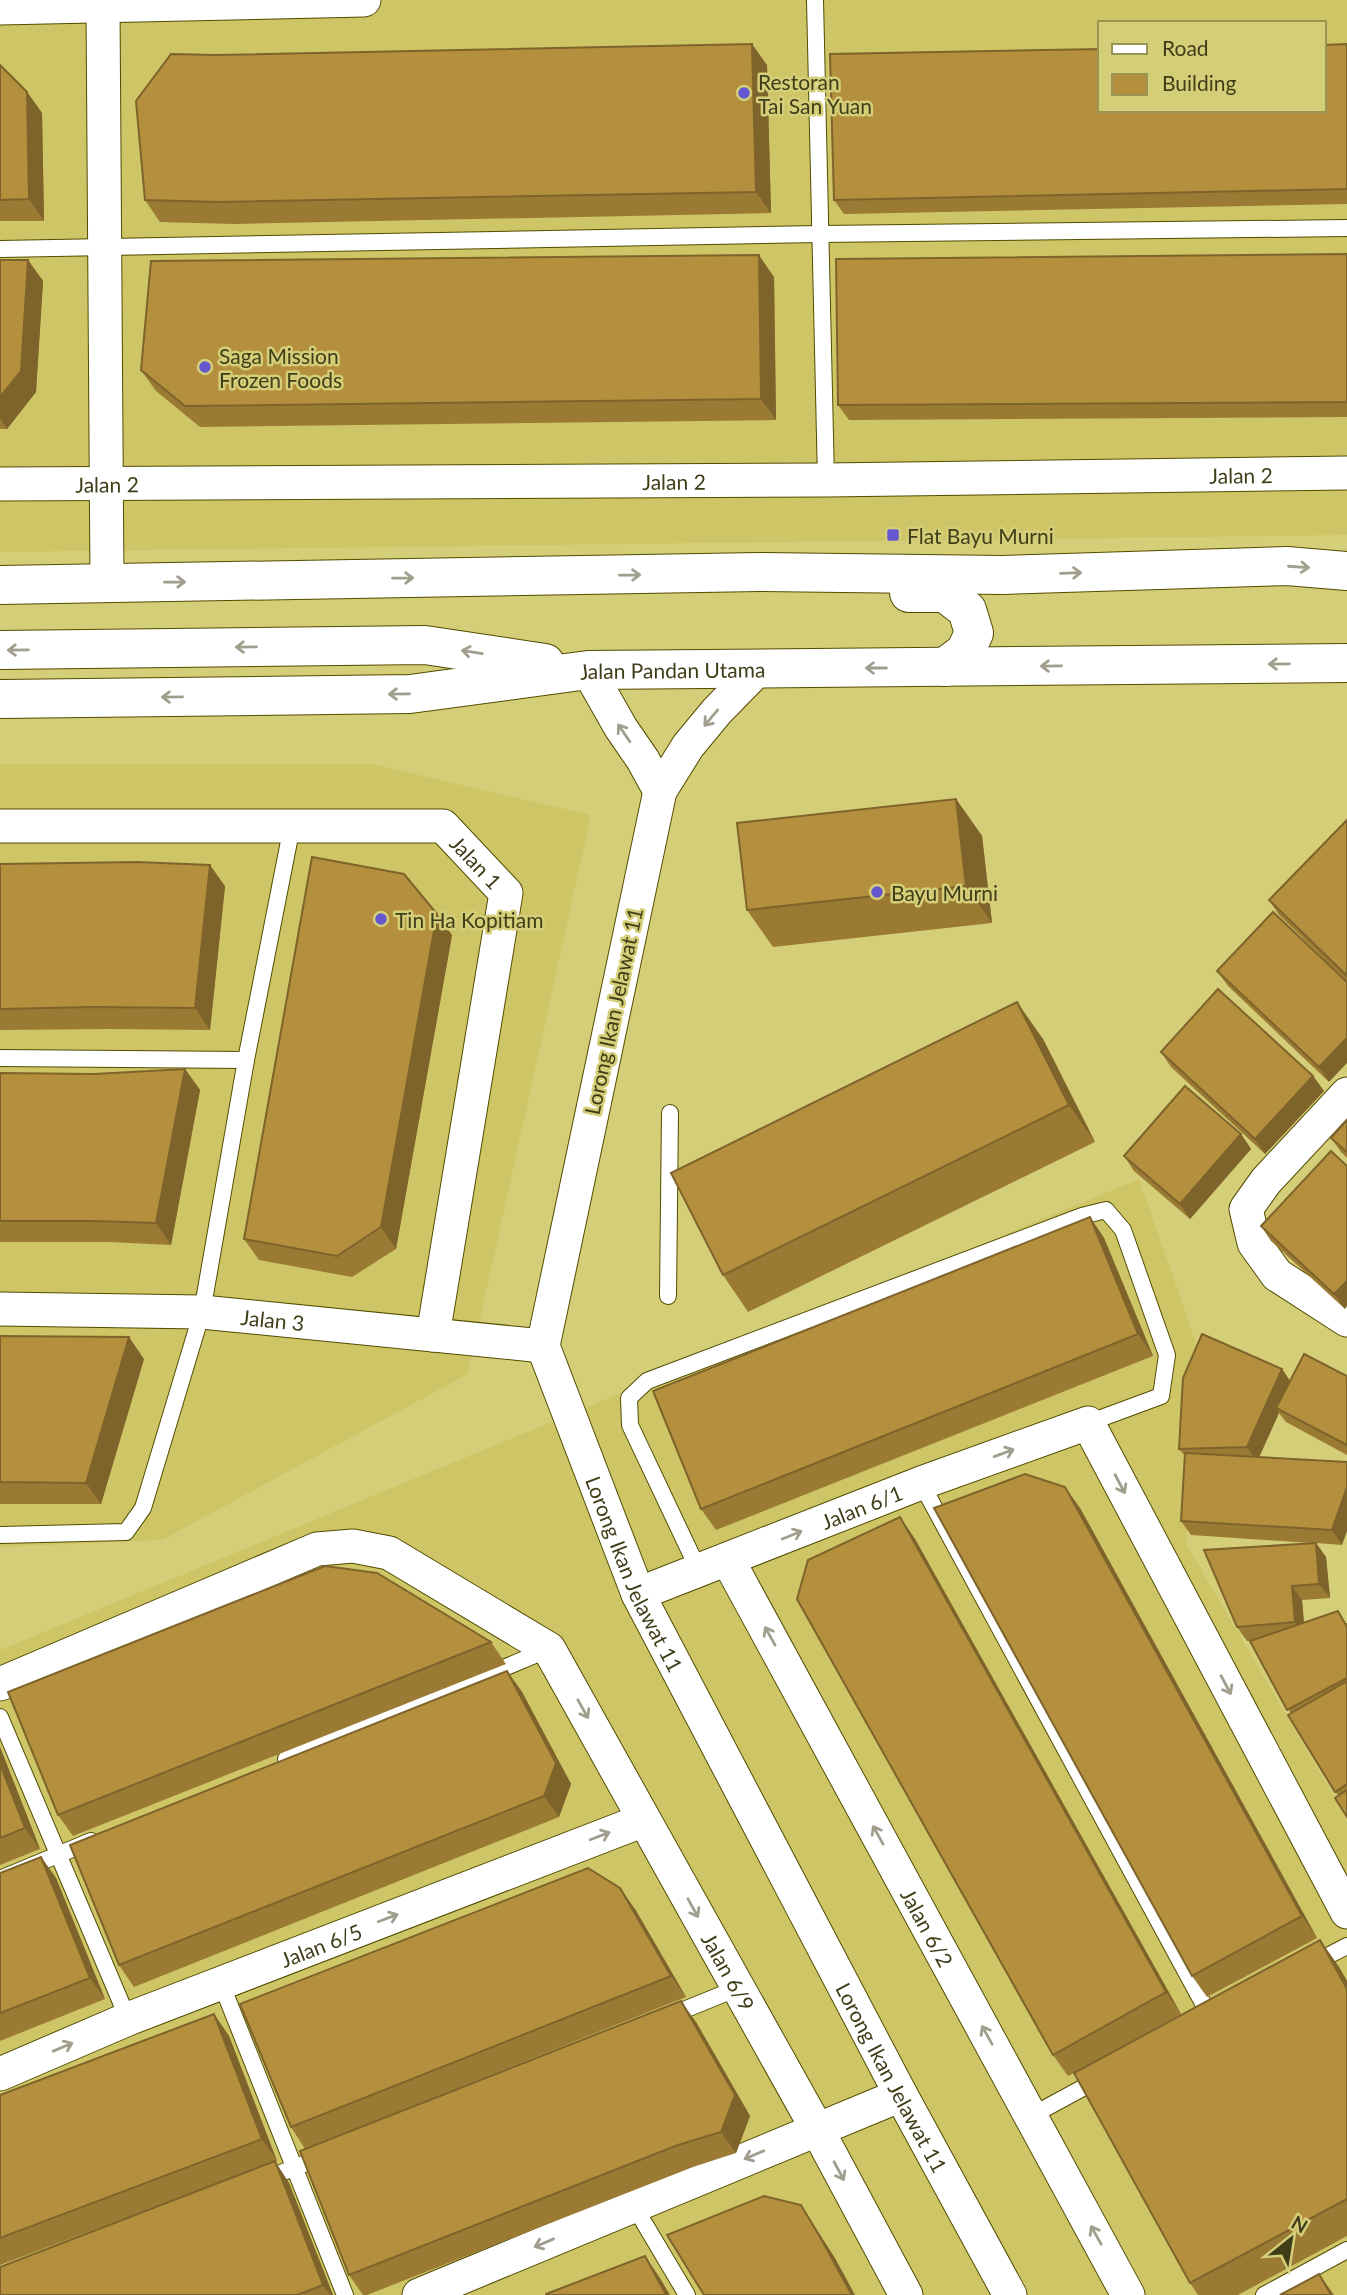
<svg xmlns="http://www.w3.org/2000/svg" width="1347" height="2295" font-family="Lato,sans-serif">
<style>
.built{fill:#cec666;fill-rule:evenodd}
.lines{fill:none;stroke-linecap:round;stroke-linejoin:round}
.lane-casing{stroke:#524c00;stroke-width:18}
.street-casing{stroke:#524c00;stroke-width:35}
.secondary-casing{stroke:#524c00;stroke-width:40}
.lane{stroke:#fff;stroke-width:16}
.street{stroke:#fff;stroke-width:33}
.secondary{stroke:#fff;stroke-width:38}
.wall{fill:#9b7b34}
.shaded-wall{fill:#7e642b}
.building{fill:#b48f3d;stroke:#7e642b;stroke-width:2}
.oneway{stroke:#a09e8c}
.poi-dot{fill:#6657d0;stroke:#d5ce78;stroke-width:2.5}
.labels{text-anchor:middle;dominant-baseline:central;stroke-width:5;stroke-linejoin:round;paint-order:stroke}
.poi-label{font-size:21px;fill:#403d19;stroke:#d5ce78;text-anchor:start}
.street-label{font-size:21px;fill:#403d19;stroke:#d5ce78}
</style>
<rect width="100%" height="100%" fill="#d5ce78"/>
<g class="built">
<path d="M0 0H1347V535L0 552ZM1100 23H1324V110H1100Z"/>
<polygon points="0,764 372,764 591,815 468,1374 162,1540 0,1547"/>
<polygon points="1139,1179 1204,1366 1184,1419 1187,1545 1347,1819 1347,2295 0,2295 0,1650"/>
</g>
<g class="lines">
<g class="lane-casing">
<g id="lane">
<polyline points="815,0 826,480"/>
<polyline points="0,249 820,234 1347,228"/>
<polyline points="0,1058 246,1060"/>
<polyline points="668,1296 670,1113"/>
<polyline points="921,1483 1211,2018"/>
<polyline points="0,1535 126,1532 143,1508 202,1312 246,1060 292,826"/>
<polyline points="699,1571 630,1425 629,1398 647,1381 1082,1216 1106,1210 1123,1230 1167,1355 1161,1396 1088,1423"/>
<polyline points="0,1717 128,2019"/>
<polyline points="286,1759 549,1649"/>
<polyline points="0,1879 91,1841"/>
<polyline points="1312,1964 1347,1946"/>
<polyline points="221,1983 345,2295"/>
<polyline points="669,2016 738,1988"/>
<polyline points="1031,2116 1101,2078"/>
<polyline points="263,2180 324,2156"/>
<polyline points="634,2206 687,2295"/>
<polyline points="1264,2295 1347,2250"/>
</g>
</g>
<g class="street-casing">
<g id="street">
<polyline points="103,7 107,583"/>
<polyline points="0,8 364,0"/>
<path id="s1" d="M0 484 826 480 1347 473"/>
<path id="s2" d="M758 669 717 711 688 746 660 791 543 1346 638 1594 901 2095 1010 2295"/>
<polyline points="588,670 621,728 643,760 660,791"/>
<path id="s3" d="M0 826H443L506 893 433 1335"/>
<polyline points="1347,1094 1266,1181 1246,1209 1254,1243 1277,1275 1347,1320"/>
<path id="s4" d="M0 1309 202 1312 543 1346"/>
<path id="s5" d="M728 1560 1128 2295"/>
<path id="s6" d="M638 1594 921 1483 1088 1423 1347 1912"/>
<path id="s7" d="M0 1684 317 1549 353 1546 389 1553 549 1649 817 2129 906 2295"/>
<path id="s8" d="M0 2074 128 2019 644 1820"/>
<polyline points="419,2295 901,2095"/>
</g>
</g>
<g class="secondary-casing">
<g id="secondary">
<polyline points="0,585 760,572 1003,575 1287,566 1347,571"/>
<polyline points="909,593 945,593 967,610 974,633 965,652 945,667"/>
<polyline points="0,650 425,645 545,663"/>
<path id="s9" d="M0 699 410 694 588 670 1347 663"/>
</g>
</g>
<use href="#lane" class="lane"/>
<use href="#street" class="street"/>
<use href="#secondary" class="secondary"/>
</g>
<g class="wall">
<polygon points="1347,44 1347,204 844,214 834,200"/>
<polygon points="0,65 27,92 42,113 44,221 0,221"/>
<polygon points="767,65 771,213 234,224 160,222 145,200"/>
<polygon points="1347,254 1347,417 849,420 838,405"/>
<polygon points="0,260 28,260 43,281 36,392 7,429 0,429"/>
<polygon points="774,277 776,420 200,427 156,391 141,370"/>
<polygon points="956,799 982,836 992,923 773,947 747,910"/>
<polygon points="1347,820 1347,981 1279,915 1269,900"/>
<polygon points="0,864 225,886 210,1030 109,1029 0,1030"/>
<polygon points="1273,912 1329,1082 1228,986 1217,971"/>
<polygon points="452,935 396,1249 352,1277 259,1260 244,1239"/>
<polygon points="1043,1039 1095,1142 748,1312 723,1275"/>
<polygon points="1161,1052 1313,1076 1324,1091 1265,1154 1171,1067"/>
<polygon points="185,1069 200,1090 171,1245 109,1242 0,1242 0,1073 94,1074"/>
<polygon points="1347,1120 1347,1158 1341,1152 1331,1138"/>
<polygon points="1241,1134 1251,1149 1190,1219 1134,1171 1124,1156"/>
<polygon points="1331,1151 1345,1309 1271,1241 1261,1226"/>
<polygon points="1090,1217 1104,1238 1153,1356 716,1530 701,1509"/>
<polygon points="0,1336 144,1359 101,1504 0,1504"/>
<polygon points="1282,1369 1290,1381 1347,1376 1347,1455 1286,1422 1279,1413 1259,1457 1347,1462 1342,1545 1316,1543 1326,1557 1330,1598 1302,1600 1304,1622 1347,1623 1347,1817 1338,1796 1288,1715 1291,1714 1250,1641 1247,1641 1237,1627 1311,1543 1191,1535 1181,1521 1185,1456 1179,1449"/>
<polygon points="1080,1508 1317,1938 1207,1997 1192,1976"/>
<polygon points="900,1517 915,1539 1181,2014 1081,2069 1320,1940 1339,1967 1347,1981 1347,2236 1238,2295 1198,2295 1190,2283 1074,2073 1068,2076 1053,2055"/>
<polygon points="491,1642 506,1664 73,1836 58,1815"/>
<polygon points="507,1671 522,1692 571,1784 559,1817 134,1987 119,1965"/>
<polygon points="0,1747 40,1849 0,1865"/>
<polygon points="41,1857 56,1878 105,1999 0,2041 0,1873"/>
<polygon points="635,1909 686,1997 305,2149 291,2127"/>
<polygon points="214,2014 229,2036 277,2161 275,2162 289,2183 333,2295 0,2295 240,2175 0,2265 0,2095"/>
<polygon points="696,2022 750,2116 736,2153 693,2167 367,2295 363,2295 349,2275"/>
</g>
<g class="shaded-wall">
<polygon points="752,44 767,65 771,213 756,192"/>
<polygon points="27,92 42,113 44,221 29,199"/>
<polygon points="759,255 774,277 776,420 761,399"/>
<polygon points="28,260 43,281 36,392 7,429 0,418 0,397"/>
<polygon points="956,799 982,836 992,923 966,886"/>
<polygon points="210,865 225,886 210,1030 195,1008"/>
<polygon points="437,914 452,935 396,1249 381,1227"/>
<polygon points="1017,1002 1043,1039 1095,1142 1069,1105"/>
<polygon points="1347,1038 1347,1063 1329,1082 1319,1067"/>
<polygon points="185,1069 200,1090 171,1245 156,1223"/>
<polygon points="1313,1076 1324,1091 1265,1154 1255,1139"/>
<polygon points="1241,1134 1251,1149 1190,1219 1180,1204"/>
<polygon points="1090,1217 1104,1238 1153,1356 1138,1334"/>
<polygon points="1347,1281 1347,1306 1345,1309 1334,1294"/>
<polygon points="129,1337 144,1359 101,1504 86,1483"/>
<polygon points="1282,1369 1292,1384 1276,1408 1279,1413 1257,1462 1247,1447"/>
<polygon points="1065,1487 1080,1508 1317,1938 1302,1916"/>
<polygon points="1347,1487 1347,1531 1342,1545 1332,1530"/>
<polygon points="900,1517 915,1539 1181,2014 1166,1992"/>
<polygon points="1316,1543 1326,1557 1330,1598 1319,1584"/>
<polygon points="1292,1586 1302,1600 1305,1637 1295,1622"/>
<polygon points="507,1671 522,1692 571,1784 559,1817 544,1796"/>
<polygon points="0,1747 40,1849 25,1828 0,1764"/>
<polygon points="41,1857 56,1878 105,1999 90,1978"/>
<polygon points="620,1888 635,1909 686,1997 671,1976"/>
<polygon points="1320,1940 1339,1967 1347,1981 1347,1989"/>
<polygon points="681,2001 696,2022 750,2116 736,2153 721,2132"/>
<polygon points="214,2014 229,2036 277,2161 262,2139"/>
<polygon points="275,2161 289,2183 333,2295 330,2295 323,2285"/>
<polygon points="801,2205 835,2258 855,2295 852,2295"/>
<polygon points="645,2256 660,2278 670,2295 666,2295"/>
<polygon points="1319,2274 1334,2295 1331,2295"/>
</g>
<g class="building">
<polygon points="752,44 756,192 219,202 145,200 136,101 171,54 215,55"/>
<polygon points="1347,44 1347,189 834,200 830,54 1100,49 1100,110 1324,110 1324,45"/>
<polygon points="0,65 27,92 29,199 0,200"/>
<polygon points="1347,254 1347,402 838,405 836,259"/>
<polygon points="759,255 761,399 185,406 141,370 151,261"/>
<polygon points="0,260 28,260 21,371 0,397"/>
<polygon points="956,799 966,886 747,910 737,823"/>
<polygon points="1347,820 1347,976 1269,900"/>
<polygon points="312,857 404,874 437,914 381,1227 337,1256 244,1239"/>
<polygon points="137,862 210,865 195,1008 94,1007 0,1009 0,864"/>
<polygon points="1273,912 1347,982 1347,1038 1319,1067 1217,971"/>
<polygon points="1218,989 1313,1076 1255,1139 1161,1052"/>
<polygon points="1017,1002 1069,1105 723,1275 671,1173"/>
<polygon points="185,1069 156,1223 94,1221 0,1221 0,1073 94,1074"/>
<polygon points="1185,1086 1241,1134 1180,1204 1124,1156"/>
<polygon points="1347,1120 1347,1152 1331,1138"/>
<polygon points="1331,1151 1347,1166 1347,1281 1334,1294 1261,1226"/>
<polygon points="1090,1217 1138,1334 701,1509 653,1391"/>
<polygon points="1202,1334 1282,1369 1247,1447 1179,1449 1183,1378"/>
<polygon points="0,1336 129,1337 86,1483 0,1482"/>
<polygon points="1304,1354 1347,1376 1347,1445 1276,1408"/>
<polygon points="1185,1453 1347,1462 1347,1487 1332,1530 1181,1521"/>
<polygon points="1025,1474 1065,1487 1302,1916 1192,1976 934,1508"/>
<polygon points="900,1517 1166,1992 1053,2055 797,1599 808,1560"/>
<polygon points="1316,1543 1319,1584 1292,1586 1295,1622 1237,1627 1204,1550"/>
<polygon points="325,1566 377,1573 491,1642 58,1815 8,1692"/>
<polygon points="1338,1611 1347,1627 1347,1678 1287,1710 1250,1641"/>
<polygon points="507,1671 556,1763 544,1796 119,1965 70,1845"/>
<polygon points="1347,1681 1347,1784 1335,1792 1288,1715"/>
<polygon points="0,1764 25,1828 0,1838"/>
<polygon points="1347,1790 1347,1817 1335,1798"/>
<polygon points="41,1857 90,1978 0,2013 0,1873"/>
<polygon points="588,1868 620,1888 671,1976 291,2127 240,2004"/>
<polygon points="1320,1940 1347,1989 1347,2199 1190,2283 1074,2073"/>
<polygon points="681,2001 735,2095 721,2132 678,2145 349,2275 300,2151"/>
<polygon points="214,2014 262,2139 0,2238 0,2095"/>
<polygon points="275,2161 323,2285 297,2295 0,2295 0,2267"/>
<polygon points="764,2196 801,2205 820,2237 852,2295 704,2295 667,2235"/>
<polygon points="645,2256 666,2295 546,2295 546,2294"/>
<polygon points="1319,2274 1331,2295 1280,2295"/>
</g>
<defs><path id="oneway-shaft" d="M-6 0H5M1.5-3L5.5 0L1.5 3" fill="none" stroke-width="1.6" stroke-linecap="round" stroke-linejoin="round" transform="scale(1.75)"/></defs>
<g class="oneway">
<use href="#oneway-shaft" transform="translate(1299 567) rotate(4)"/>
<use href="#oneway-shaft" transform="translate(1071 573) rotate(-2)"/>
<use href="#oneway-shaft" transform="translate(630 575) rotate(-1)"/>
<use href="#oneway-shaft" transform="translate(403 578) rotate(-1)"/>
<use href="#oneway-shaft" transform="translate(175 582) rotate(-1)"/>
<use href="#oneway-shaft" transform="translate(246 647) rotate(179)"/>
<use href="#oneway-shaft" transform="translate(18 650) rotate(179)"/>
<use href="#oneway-shaft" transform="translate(472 652) rotate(-171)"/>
<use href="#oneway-shaft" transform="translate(1279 664) rotate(179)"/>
<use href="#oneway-shaft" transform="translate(1051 666) rotate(179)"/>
<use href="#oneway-shaft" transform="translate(876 668) rotate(180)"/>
<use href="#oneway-shaft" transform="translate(399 694) rotate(179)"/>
<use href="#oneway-shaft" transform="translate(172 697) rotate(179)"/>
<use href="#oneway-shaft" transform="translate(711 718) rotate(130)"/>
<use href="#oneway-shaft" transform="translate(624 733) rotate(-124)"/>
<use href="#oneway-shaft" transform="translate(1004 1453) rotate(-20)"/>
<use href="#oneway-shaft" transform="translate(1120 1484) rotate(62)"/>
<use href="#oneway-shaft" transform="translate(792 1535) rotate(-22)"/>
<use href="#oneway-shaft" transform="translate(770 1636) rotate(-119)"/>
<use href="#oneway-shaft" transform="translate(1226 1685) rotate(62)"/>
<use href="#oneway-shaft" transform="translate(583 1709) rotate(61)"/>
<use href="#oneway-shaft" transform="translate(878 1835) rotate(-119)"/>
<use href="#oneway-shaft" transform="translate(600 1836) rotate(-21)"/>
<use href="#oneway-shaft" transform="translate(693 1908) rotate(61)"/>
<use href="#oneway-shaft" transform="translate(388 1918) rotate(-21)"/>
<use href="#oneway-shaft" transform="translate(987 2035) rotate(-119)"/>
<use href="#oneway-shaft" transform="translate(63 2047) rotate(-23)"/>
<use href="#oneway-shaft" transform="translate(754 2155) rotate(157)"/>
<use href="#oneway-shaft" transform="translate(839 2171) rotate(62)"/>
<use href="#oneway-shaft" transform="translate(1096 2235) rotate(-119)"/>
<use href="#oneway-shaft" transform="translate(544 2243) rotate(157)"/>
</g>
<g class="poi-dot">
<circle cx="744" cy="93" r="7"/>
<circle cx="205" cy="367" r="7"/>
<rect x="886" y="528" width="14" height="14" rx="3.5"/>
<circle cx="877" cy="892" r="7"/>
<circle cx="381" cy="919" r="7"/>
</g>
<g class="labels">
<g class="poi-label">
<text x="758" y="81">Restoran<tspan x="758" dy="24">Tai San Yuan</tspan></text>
<text x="219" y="355">Saga Mission<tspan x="219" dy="24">Frozen Foods</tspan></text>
<text x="907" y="535">Flat Bayu Murni</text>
<text x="891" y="892">Bayu Murni</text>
<text x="395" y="919">Tin Ha Kopitiam</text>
</g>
<g class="street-label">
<text stroke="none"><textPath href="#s1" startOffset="1241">Jalan 2</textPath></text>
<text stroke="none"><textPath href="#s1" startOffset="674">Jalan 2</textPath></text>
<text stroke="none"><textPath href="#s1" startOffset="107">Jalan 2</textPath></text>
<text stroke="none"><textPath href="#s9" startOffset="674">Jalan Pandan Utama</textPath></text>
<text stroke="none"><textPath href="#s3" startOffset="492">Jalan 1</textPath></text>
<text transform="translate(613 1011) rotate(-78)">Lorong Ikan Jelawat 11</text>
<text stroke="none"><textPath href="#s4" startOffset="273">Jalan 3</textPath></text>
<text stroke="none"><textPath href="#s6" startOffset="240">Jalan 6/1</textPath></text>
<text stroke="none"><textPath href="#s2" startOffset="970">Lorong Ikan Jelawat 11</textPath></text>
<text stroke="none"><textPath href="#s5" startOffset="418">Jalan 6/2</textPath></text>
<text stroke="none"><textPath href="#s8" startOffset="346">Jalan 6/5</textPath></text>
<text stroke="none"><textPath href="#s7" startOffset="973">Jalan 6/9</textPath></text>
<text stroke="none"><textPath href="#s2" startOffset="1536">Lorong Ikan Jelawat 11</textPath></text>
</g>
</g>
<rect x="1098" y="21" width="228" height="91" fill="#d5ce78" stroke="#999452" stroke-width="2"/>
<rect x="1112" y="44" width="35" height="10" fill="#ffffff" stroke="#999452" stroke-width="2"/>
<text x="1162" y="56" font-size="21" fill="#403d19">Road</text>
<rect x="1112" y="74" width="35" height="21" fill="#b48f3d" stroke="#999452" stroke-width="2"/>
<text x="1162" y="91" font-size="21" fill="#403d19">Building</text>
<g transform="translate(1291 2239) rotate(30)" stroke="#d5ce78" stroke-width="5" paint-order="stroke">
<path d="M0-5L12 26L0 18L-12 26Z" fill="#403d19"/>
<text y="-10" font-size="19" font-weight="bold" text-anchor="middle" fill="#403d19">N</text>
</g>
</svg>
